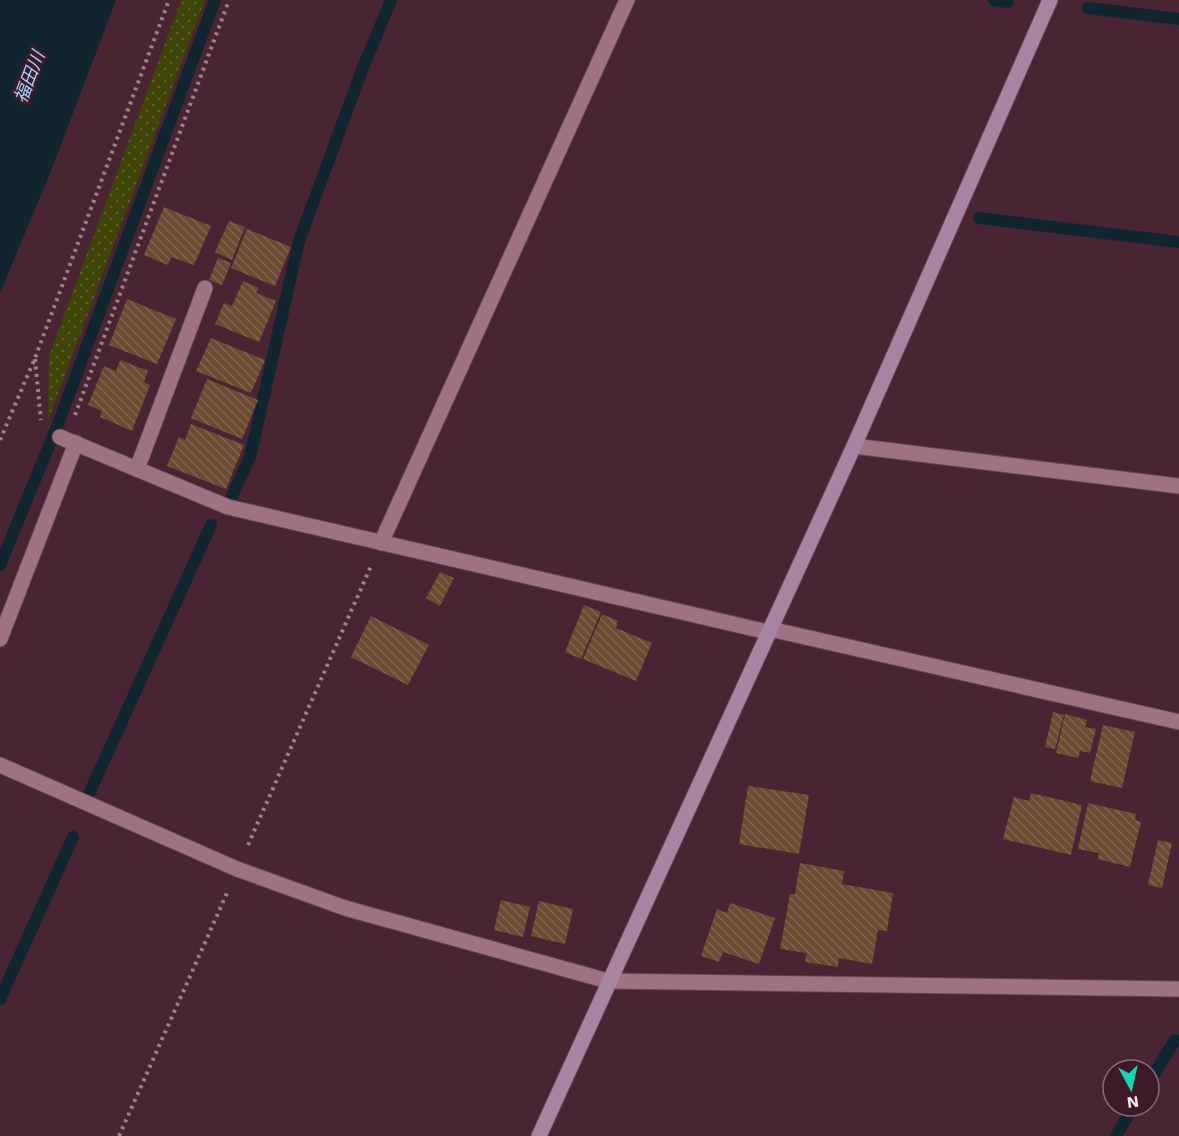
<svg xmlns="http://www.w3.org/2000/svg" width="1179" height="1136" font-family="'Work Sans','Noto Sans JP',sans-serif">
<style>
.grass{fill:url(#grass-dots)}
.water{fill:#112530}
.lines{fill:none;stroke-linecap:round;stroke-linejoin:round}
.stream{stroke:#112530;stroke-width:12}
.building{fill:url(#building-back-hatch)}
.lane-casing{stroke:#644351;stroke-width:17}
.street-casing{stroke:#644351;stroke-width:17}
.secondary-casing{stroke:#644351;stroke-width:17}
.path{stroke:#9d7e8a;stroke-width:4;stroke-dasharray:3 4.5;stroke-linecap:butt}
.lane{stroke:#9e7282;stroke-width:15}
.street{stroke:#9e7282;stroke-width:15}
.secondary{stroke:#a884a4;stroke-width:15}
.labels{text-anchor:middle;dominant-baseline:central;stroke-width:6;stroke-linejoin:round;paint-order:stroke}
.water-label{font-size:18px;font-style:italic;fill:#9dd8fc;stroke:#3e1a29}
</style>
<defs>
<pattern id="grass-dots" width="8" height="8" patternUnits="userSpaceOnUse" patternTransform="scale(1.5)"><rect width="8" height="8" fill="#3f4507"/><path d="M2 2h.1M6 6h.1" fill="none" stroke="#5c602b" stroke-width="1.8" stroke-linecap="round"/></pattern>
<pattern id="building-back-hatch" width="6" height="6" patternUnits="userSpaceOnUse" patternTransform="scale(1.5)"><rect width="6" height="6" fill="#6d4a32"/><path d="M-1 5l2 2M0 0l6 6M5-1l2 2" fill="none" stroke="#836450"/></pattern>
</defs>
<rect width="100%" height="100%" fill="#492433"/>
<polygon class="grass" points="181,0 205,0 48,421 49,356"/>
<polygon class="water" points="0,0 116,0 51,171 0,293"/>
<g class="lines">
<g class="stream">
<polyline points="994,0 1008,2"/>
<polyline points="1088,8 1179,19"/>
<polyline points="979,218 1179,242"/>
<polyline points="231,498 250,457 299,241 362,70 391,0"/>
<polyline points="0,565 58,424 215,0"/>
<polyline points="88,796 211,525"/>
<polyline points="0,999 73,837"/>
<polyline points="1149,1082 1175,1040"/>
<polyline points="1116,1136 1134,1106"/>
</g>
</g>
<g class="building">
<polygon points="164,207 211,226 194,265 171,257 168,265 144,255"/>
<polygon points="229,221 245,227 232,260 215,252"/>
<polygon points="247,229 291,247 275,286 231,268"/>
<polygon points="218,258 231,263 222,285 209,280"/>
<polygon points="243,281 259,288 256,293 276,301 259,342 215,324 224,303 232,306"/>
<polygon points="127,299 176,319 157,364 109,345"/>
<polygon points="211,338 265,360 251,393 196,371"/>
<polygon points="120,360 148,371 144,382 150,385 132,431 100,417 102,411 88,405 104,366 116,371"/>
<polygon points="207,379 258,400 242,439 191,418"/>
<polygon points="191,424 244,445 226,489 167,466 179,437 185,440"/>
<polygon points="440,572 454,578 440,606 426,598"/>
<polygon points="584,605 601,612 581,659 565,652"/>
<polygon points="602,614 618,621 616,628 652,643 636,681 583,659"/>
<polygon points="371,616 429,645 408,685 351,657"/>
<polygon points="1053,712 1064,715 1055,749 1045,747"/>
<polygon points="1065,714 1087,720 1085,727 1096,729 1090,753 1080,751 1078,758 1056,753"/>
<polygon points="1103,725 1135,732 1122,788 1090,781"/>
<polygon points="748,786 809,795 799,854 739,844"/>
<polygon points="1031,793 1082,805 1071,855 1003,839 1014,797 1029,801"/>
<polygon points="1088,803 1136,814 1135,820 1141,822 1130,867 1098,859 1099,853 1078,849"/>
<polygon points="1158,840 1172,843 1162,888 1148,885"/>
<polygon points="800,863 844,871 842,884 893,893 887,931 878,930 872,964 839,958 838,967 805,962 807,953 780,949 790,894 795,894"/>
<polygon points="501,900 530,907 523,937 494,930"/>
<polygon points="539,901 573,909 565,944 531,936"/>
<polygon points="730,903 775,918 759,964 723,952 719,962 701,956 717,909 727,913"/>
</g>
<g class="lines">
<g class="lane-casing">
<polyline id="lane" points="137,469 205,288"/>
</g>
<g class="street-casing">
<g id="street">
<polyline points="60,437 228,507 768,632"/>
<polyline points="854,446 1179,486"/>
<polyline points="381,543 627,0"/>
<polyline points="770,629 1179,722"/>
<polyline points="0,639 76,443"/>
<polyline points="0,765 237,869 345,908 608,981 1179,989"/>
</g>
</g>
<g class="secondary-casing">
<polyline id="secondary" points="539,1136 854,446 1050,0"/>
</g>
<g class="path">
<polyline points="35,359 41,420"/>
<polyline points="75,415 229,0"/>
<polyline points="0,440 35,358 169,0"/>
<polyline points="248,845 371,566"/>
<polyline points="119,1136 227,893"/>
</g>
<use href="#lane" class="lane"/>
<use href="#street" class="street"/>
<use href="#secondary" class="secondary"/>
</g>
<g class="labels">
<g class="water-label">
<text transform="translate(29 77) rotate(-69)">福田川</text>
</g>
</g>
<g transform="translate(1131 1088) rotate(172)"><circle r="28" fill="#3e1a29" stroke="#8a6b77" stroke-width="1.5"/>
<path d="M0-4.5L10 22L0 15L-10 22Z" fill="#16d5b3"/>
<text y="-9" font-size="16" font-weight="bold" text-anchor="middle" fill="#fde4ec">N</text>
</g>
</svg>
